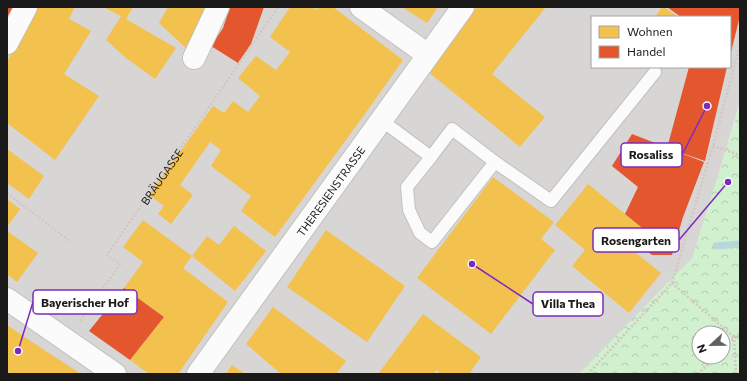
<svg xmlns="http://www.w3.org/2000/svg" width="747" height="381" font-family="Commissioner,sans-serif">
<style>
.residential{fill:#d8d6d4;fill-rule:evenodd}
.religious{fill:#d7d6d4}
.park{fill:url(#park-crowns);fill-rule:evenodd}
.homes{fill:#f2c14e}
.shops{fill:#e4572e}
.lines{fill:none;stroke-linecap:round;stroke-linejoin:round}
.stream{stroke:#b6d7dd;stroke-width:7}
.lane-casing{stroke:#c1c0bf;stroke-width:14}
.street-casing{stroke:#c1c0bf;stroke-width:24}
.path{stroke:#d5c5c3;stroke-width:2.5;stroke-dasharray:2 2;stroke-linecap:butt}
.lane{stroke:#fcfbfb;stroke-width:12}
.street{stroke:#fcfbfb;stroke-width:22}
.labels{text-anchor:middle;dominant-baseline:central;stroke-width:4;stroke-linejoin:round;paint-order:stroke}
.street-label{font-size:11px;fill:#1a1a1a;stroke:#fff}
.leader{fill:none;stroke:#7b2cbf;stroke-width:1.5}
.callout-dot{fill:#7b2cbf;stroke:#fff;stroke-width:1.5}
.callout{fill:#fff;stroke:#7b2cbf;stroke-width:1.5}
.callout-label{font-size:12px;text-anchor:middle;font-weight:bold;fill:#1a1a1a}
</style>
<defs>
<pattern id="park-crowns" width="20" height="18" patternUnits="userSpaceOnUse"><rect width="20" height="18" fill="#d0f0ce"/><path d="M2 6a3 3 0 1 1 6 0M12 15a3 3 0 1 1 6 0" fill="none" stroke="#b2cdb0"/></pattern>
</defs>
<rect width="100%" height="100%" fill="#e9e6e3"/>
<path class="residential" d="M7 7H740V101L693 261 580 374H7ZM592 17H730V67H592Z"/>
<polygon class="religious" points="180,44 223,73 63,304 33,283 63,239 20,209 126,58 156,78"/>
<path class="park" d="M740 105V374H579L692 258ZM699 333H723V357H699Z"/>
<g class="homes">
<polygon points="35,7 75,7 69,19 91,31 64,74 99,96 55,160 7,123 7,62"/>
<polygon points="103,7 133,7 126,19 176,48 155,79 126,58 106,40 121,16"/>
<polygon points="168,7 207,7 186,48 159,23"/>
<polygon points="290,7 312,7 316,10 318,7 333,7 403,60 367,111 275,237 241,211 251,196 211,166 221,150 210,142 180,185 193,195 171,224 158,214 164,206 149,195 213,106 224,113 233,101 248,112 260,96 238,78 256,56 276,70 290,52 270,37"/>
<polygon points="402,7 438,7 427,23"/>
<polygon points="477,7 546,7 492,74 545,117 520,147 426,70"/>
<polygon points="662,7 664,7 678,17 655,17"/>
<polygon points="7,149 44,176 29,199 7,183"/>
<polygon points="493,177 554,222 541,239 555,250 491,334 417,278"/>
<polygon points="588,184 646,231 631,249 661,273 629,313 572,266 585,250 555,225"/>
<polygon points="7,199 20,209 7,227"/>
<polygon points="143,220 192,256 183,268 228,302 178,374 149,374 130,360 164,317 124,288 143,262 123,247"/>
<polygon points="234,226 266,251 235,291 192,256 207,236 219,245"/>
<polygon points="326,230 405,286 367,342 287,287"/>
<polygon points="7,231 38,253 17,282 7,274"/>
<polygon points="273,307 346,361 336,374 281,374 246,344"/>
<polygon points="423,314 481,357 469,374 441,374 436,370 434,374 378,374"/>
<polygon points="7,325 32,342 81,374 9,374 10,373 7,371"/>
<polygon points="232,365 245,374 226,374"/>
</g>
<g class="shops">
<polygon points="7,7 15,7 7,21"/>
<polygon points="230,7 264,7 251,44 238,63 211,46 223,28"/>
<polygon points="667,7 740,7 740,16 731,52 730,51 730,17 681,17"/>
<polygon points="689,67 727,67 705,161 667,148"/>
<polygon points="632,134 704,162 683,217 672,255 652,255 636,243 646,231 625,214 638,187 612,166"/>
<polygon points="124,288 164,317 130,360 89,331"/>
</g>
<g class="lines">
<polyline class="stream" points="716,246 740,244"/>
<g class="lane-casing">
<g id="lane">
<polyline points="381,120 431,157 407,187 409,210 420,233 432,242 495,162 551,201 655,72"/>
<polyline points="431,157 452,129 495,162"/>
</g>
</g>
<g class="street-casing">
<g id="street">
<polyline points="361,7 428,55"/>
<polyline points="7,43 26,7"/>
<polyline points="194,58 218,7"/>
<polyline points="7,299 115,374"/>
<path id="s2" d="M198 374 463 7"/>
</g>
</g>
<g class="path">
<polyline points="713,146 740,155"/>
<polyline points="7,193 71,242"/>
<polyline points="672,283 734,337"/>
<path id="s1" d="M80 321 120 264 107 255 278 7"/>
<polyline points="723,349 740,333"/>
<polyline points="588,374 672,283 713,146 740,45"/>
<polyline points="698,374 715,357"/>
<polyline points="736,374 734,337 740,337"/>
</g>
<use href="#lane" class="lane"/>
<use href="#street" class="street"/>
</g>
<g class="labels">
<g class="street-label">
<text stroke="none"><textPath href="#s1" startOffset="181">BRÄUGASSE</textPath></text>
<text stroke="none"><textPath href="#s2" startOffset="226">THERESIENSTRASSE</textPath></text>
</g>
</g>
<path class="leader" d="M707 106L682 155M728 182L679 240M18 351L33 302M472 264L533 304"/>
<g class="callout-dot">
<circle cx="707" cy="106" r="4"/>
<circle cx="728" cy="182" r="4"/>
<circle cx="18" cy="351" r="4"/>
<circle cx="472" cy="264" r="4"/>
</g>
<g class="callout">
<rect x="621" y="143" width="61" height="24" rx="4"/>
<rect x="593" y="228" width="86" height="24" rx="4"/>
<rect x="33" y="290" width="104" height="24" rx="4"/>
<rect x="533" y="292" width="70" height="24" rx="4"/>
</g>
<g class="callout-label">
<text x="651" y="159">Rosaliss</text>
<text x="636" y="245">Rosengarten</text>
<text x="85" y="307">Bayerischer Hof</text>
<text x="568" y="308">Villa Thea</text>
</g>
<rect width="747" height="381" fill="none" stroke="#1a1a1a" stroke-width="16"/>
<rect x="591" y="16" width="140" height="52" fill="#ffffff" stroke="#a3a3a3"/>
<rect x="599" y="26" width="20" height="12" fill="#f2c14e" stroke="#a3a3a3"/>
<text x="627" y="36" font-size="12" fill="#1a1a1a">Wohnen</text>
<rect x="599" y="46" width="20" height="12" fill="#e4572e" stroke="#a3a3a3"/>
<text x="627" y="56" font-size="12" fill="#1a1a1a">Handel</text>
<g transform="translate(711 345) rotate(248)"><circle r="19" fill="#ffffff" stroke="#a3a3a3"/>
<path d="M0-3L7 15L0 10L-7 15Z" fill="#626160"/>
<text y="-6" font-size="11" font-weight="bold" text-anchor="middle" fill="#1a1a1a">N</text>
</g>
</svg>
